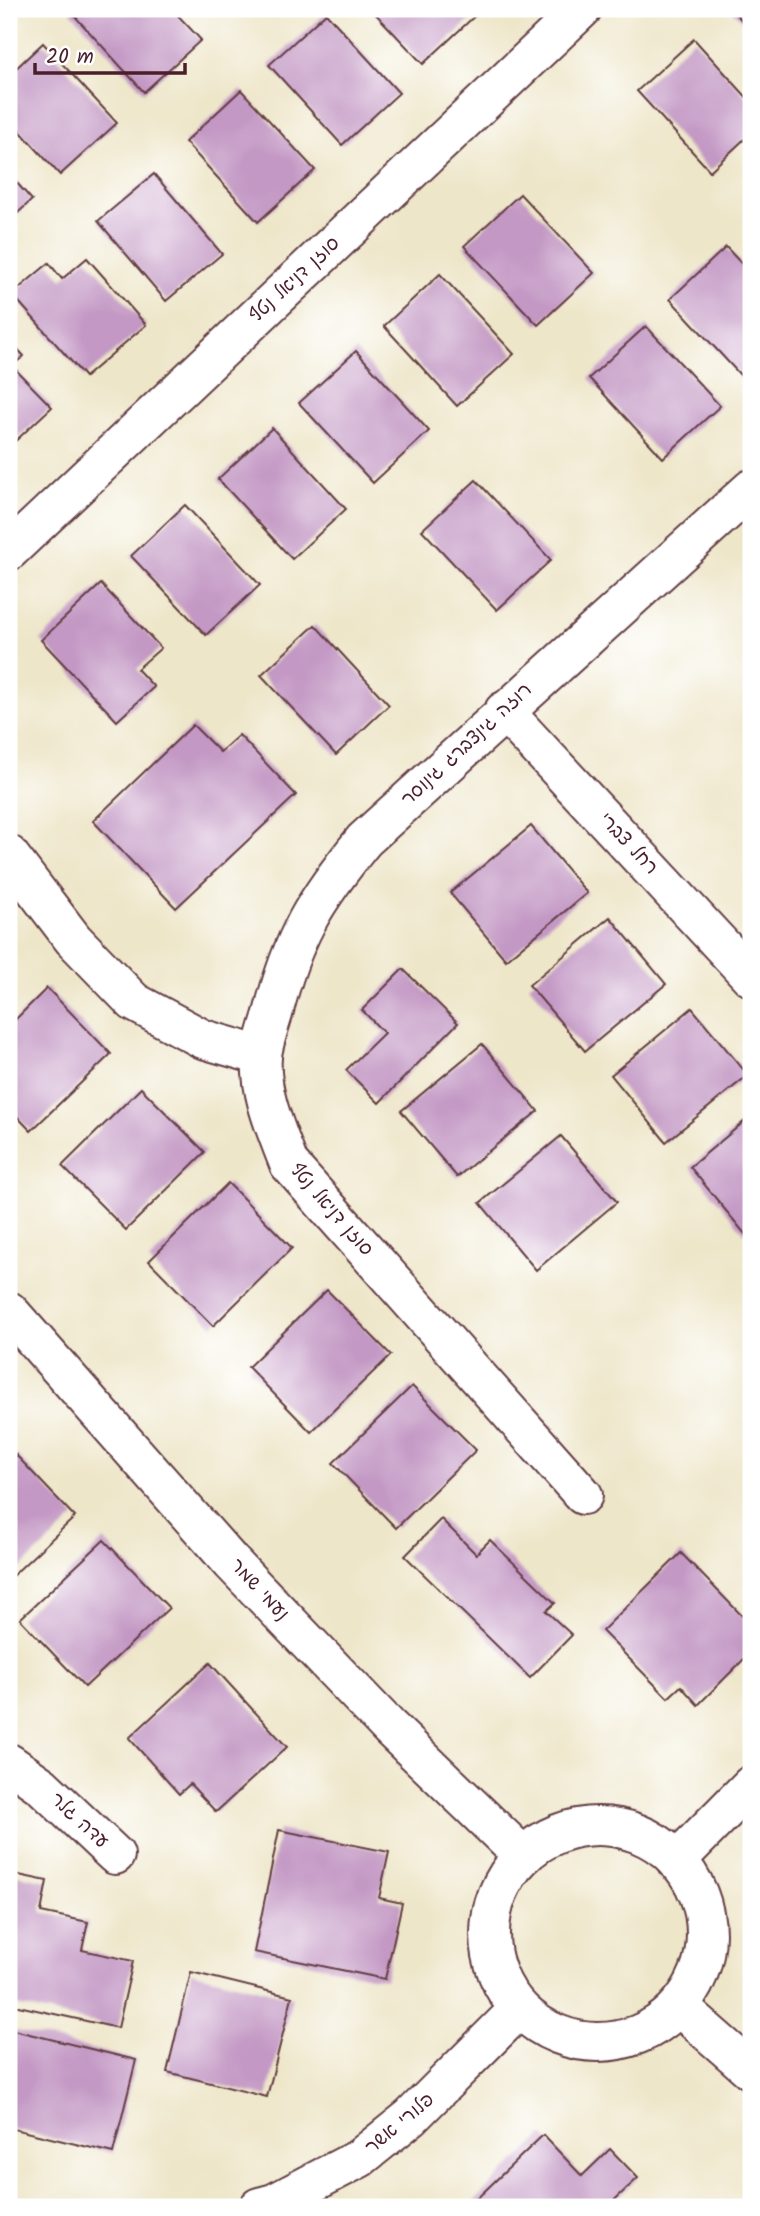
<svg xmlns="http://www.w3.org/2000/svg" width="760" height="2216" font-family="Kalam,'Playpen Sans Hebrew',sans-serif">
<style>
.building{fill:#c398c4}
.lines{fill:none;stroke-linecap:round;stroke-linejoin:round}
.street-casing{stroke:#633d43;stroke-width:42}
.secondary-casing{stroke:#633d43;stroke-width:42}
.street{stroke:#fff;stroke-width:38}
.secondary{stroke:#fff;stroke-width:38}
.labels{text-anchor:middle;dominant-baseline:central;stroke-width:6;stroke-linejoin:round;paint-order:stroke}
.street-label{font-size:19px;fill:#4a1f2b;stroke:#fff}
</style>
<rect width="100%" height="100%" fill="#fff"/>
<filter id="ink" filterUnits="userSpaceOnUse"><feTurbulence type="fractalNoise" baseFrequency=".0143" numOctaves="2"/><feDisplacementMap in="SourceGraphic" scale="14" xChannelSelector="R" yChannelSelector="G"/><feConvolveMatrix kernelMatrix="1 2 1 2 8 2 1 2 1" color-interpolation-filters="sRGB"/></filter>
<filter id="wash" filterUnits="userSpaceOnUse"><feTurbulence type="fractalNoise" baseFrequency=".00686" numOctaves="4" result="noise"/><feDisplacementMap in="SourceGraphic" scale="28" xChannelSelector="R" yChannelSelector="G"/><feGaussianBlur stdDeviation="1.57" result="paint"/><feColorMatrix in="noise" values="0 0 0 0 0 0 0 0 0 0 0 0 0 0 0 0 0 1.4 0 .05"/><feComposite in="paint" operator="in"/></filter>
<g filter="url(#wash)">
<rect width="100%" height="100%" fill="#eee6c9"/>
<g id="blocks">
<g class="building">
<polygon points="75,9 172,9 201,40 144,92 71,12"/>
<polygon points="371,9 476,9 479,12 423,64"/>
<polygon points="731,9 751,9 751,30"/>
<polygon points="326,13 399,93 342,145 269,65"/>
<polygon points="694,39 751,102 751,133 710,171 637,91"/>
<polygon points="43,43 117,123 60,175 9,119 9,75"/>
<polygon points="241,90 315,170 258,222 185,142"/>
<polygon points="9,174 32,200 9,221"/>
<polygon points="154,174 222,254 166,301 98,221"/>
<polygon points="520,194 594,273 538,325 464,246"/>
<polygon points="726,247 751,274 751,371 743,378 670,299"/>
<polygon points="87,258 146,325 85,377 12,294 49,263 62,279"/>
<polygon points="440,274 514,354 457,406 384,326"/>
<polygon points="646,326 720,406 663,458 589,378"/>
<polygon points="9,340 24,356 12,366 52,407 9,447"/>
<polygon points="356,351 429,431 373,483 299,403"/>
<polygon points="272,428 346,509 292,559 218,479"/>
<polygon points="476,480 551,560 497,610 422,530"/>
<polygon points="185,505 260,585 206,635 131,556"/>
<polygon points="101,584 161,648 137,669 154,687 117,721 41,640"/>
<polygon points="315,625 389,705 336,755 261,675"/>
<polygon points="193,725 220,752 239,735 296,795 176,908 93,821"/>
<polygon points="531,826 587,893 506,960 450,893"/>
<polygon points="610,917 666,984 585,1051 529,985"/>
<polygon points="403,969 458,1023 379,1103 346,1070 384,1033 362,1010"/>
<polygon points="47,988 111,1054 31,1131 9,1108 9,1026"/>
<polygon points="692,1008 748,1075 666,1142 611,1075"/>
<polygon points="482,1044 538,1111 457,1177 401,1111"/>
<polygon points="141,1088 205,1152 126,1230 62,1166"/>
<polygon points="751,1116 751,1229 745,1234 690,1167"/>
<polygon points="561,1136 617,1202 536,1270 480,1203"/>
<polygon points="228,1183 292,1248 213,1326 149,1261"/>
<polygon points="327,1290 391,1355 311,1432 248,1367"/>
<polygon points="412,1386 476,1450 396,1528 333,1463"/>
<polygon points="16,1455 75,1517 9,1579 9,1462"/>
<polygon points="441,1519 476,1554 490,1540 555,1603 546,1611 572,1635 530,1678 405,1556"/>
<polygon points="104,1540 169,1608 85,1687 20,1619"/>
<polygon points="681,1553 751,1625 751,1652 698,1705 681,1686 668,1698 602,1631"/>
<polygon points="210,1663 287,1747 216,1812 190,1784 179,1794 129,1738"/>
<polygon points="279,1830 389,1852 379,1898 402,1903 385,1979 254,1952"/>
<polygon points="14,1874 47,1881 41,1912 88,1922 82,1950 133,1961 118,2028 9,2004 9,1899"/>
<polygon points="191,1972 292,1997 267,2097 167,2072"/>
<polygon points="9,2029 136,2060 113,2153 9,2128"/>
<polygon points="543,2135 582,2176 610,2149 638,2178 607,2207 468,2207"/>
</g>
</g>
</g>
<g filter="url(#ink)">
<use href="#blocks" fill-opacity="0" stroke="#633d43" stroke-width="2"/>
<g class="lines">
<g class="street-casing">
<g id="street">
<polyline points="9,551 582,9"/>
<polyline points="504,711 751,977"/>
<polyline points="9,855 73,939 134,1002 203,1039 262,1056"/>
<path d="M583 1495 289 1164C276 1130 259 1093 262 1055 264 1042 269 1027 273 1014 292 937 315 900 364 840L751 489"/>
<polyline points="9,1763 42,1786 115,1855"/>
<polyline points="676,1861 751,1785"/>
<polyline points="259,2207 274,2203 360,2158 411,2117 519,2009"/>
</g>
</g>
<g class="secondary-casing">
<g id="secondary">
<polyline points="9,1311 231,1562 389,1727 523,1856"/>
<circle cx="598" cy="1934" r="108"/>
<polyline points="679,2007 751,2070"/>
</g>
</g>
<use href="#street" class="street"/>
<use href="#secondary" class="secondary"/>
</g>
</g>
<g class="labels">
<g class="street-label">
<text transform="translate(295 280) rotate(-43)">סוזן דניאל נטף</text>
<text transform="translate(467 745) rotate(-43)">רוזה גינצברג גינוסר</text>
<text transform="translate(628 844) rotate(47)">רחל צברי</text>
<text transform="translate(331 1210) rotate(49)">סוזן דניאל נטף</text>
<text transform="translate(259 1590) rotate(47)">נעמי שמר</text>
<text transform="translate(79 1821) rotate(43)">עדה גלר</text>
<text transform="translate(400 2124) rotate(-40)">פלורי אשר</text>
</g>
</g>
<rect width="760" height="2216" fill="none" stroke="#fff" stroke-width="35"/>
<path d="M35 63v10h150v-10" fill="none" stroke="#4a1f2b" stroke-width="3.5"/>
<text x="46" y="63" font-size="21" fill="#4a1f2b" stroke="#ffffff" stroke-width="5" paint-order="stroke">20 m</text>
</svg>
